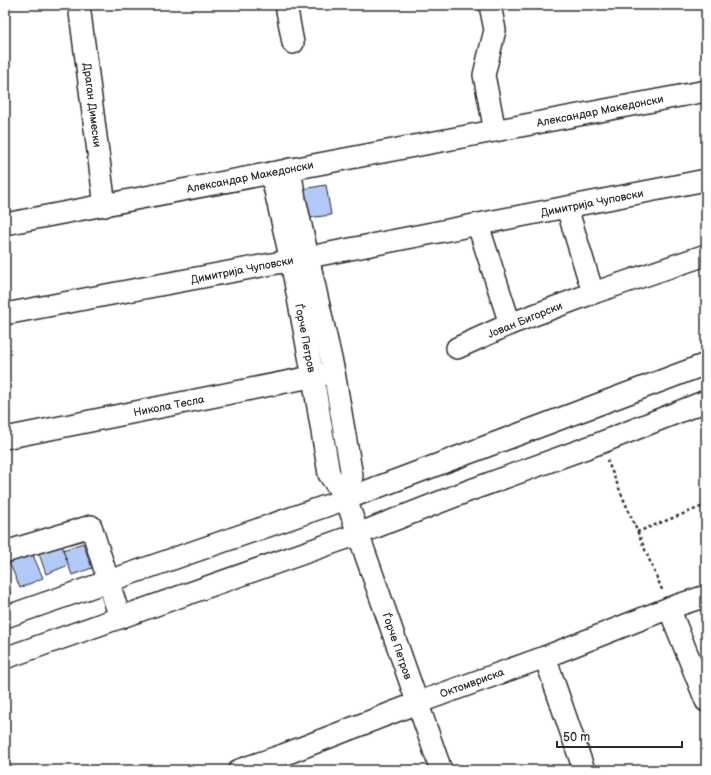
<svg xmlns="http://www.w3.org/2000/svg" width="711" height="775" font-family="'Balsamiq Sans',sans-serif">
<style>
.building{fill:#b2caf8;stroke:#2b2b2b}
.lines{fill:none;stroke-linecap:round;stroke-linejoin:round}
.minor-casing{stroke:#2b2b2b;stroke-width:24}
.path{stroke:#2b2b2b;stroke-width:2.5;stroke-dasharray:3 3;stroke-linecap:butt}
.minor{stroke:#fff;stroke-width:21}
.labels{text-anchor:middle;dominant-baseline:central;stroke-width:3;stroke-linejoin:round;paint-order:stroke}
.street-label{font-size:11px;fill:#2b2b2b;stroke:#fff}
</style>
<rect width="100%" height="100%" fill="#fff"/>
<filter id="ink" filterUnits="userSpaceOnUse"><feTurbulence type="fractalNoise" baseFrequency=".025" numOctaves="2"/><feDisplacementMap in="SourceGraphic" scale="8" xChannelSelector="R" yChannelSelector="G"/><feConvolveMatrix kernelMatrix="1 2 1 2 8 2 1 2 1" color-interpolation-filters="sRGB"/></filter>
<g filter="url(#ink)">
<g class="building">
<polygon points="326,185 331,215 308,218 303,189"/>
<polygon points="60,540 69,565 46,574 37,548"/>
<polygon points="83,543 92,568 72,575 63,550"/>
<polygon points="32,553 43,578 20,588 9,562"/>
<polygon points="5,578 11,595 5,597"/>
</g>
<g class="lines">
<g class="minor-casing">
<g id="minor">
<polyline points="79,5 105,206"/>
<polyline points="286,5 293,43"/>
<polyline points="490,5 495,30 484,75 495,131"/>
<polyline points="290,169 295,199 334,372 352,476 346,499"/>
<polyline points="271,173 291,261 313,377 329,474 346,499 441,770"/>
<polyline points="567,208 593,293"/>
<polyline points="5,224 271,173 706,91"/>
<polyline points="478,225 510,324"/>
<polyline points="5,314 309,257 706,180"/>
<polyline points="457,348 510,324 593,293 706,255"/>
<polyline points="5,438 326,374"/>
<polyline points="5,552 91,526 120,618"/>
<polyline points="669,608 706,701"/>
<polyline points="5,617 346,499 706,364"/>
<polyline points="545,657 584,770"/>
<polyline points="5,658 358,534 468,491 600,443 706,401"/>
<polyline points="239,770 283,755 417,703 545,657 669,608 706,596"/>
</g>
</g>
<g class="path">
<polyline points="607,460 663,592"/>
<polyline points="637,532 706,505"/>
<polyline points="5,761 8,770"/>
</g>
<use href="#minor" class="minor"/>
</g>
</g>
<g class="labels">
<g class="street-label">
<text transform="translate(92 105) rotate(83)">Драган Димески</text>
<text transform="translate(600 111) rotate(-11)">Александар Македонски</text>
<text transform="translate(250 177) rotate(-11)">Александар Македонски</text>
<text transform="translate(592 203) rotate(-11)">Димитрија Чуповски</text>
<text transform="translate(242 270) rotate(-11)">Димитрија Чуповски</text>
<text transform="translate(525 320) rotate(-22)">Јован Бигорски</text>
<text transform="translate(305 338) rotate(79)">Ѓорче Петров</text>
<text transform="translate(169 406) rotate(-11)">Никола Тесла</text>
<text transform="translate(397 646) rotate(71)">Ѓорче Петров</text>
<text transform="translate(472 683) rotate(-20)">Октомвриска</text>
</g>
</g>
<rect width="711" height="775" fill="none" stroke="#fff" stroke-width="20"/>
<rect x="10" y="10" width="691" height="755" fill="none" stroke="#2b2b2b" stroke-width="1.5" filter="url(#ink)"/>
<path d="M557 741v6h125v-6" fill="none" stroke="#2b2b2b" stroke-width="2"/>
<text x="563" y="741" font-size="12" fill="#2b2b2b" stroke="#ffffff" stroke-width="3" paint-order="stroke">50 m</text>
</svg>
